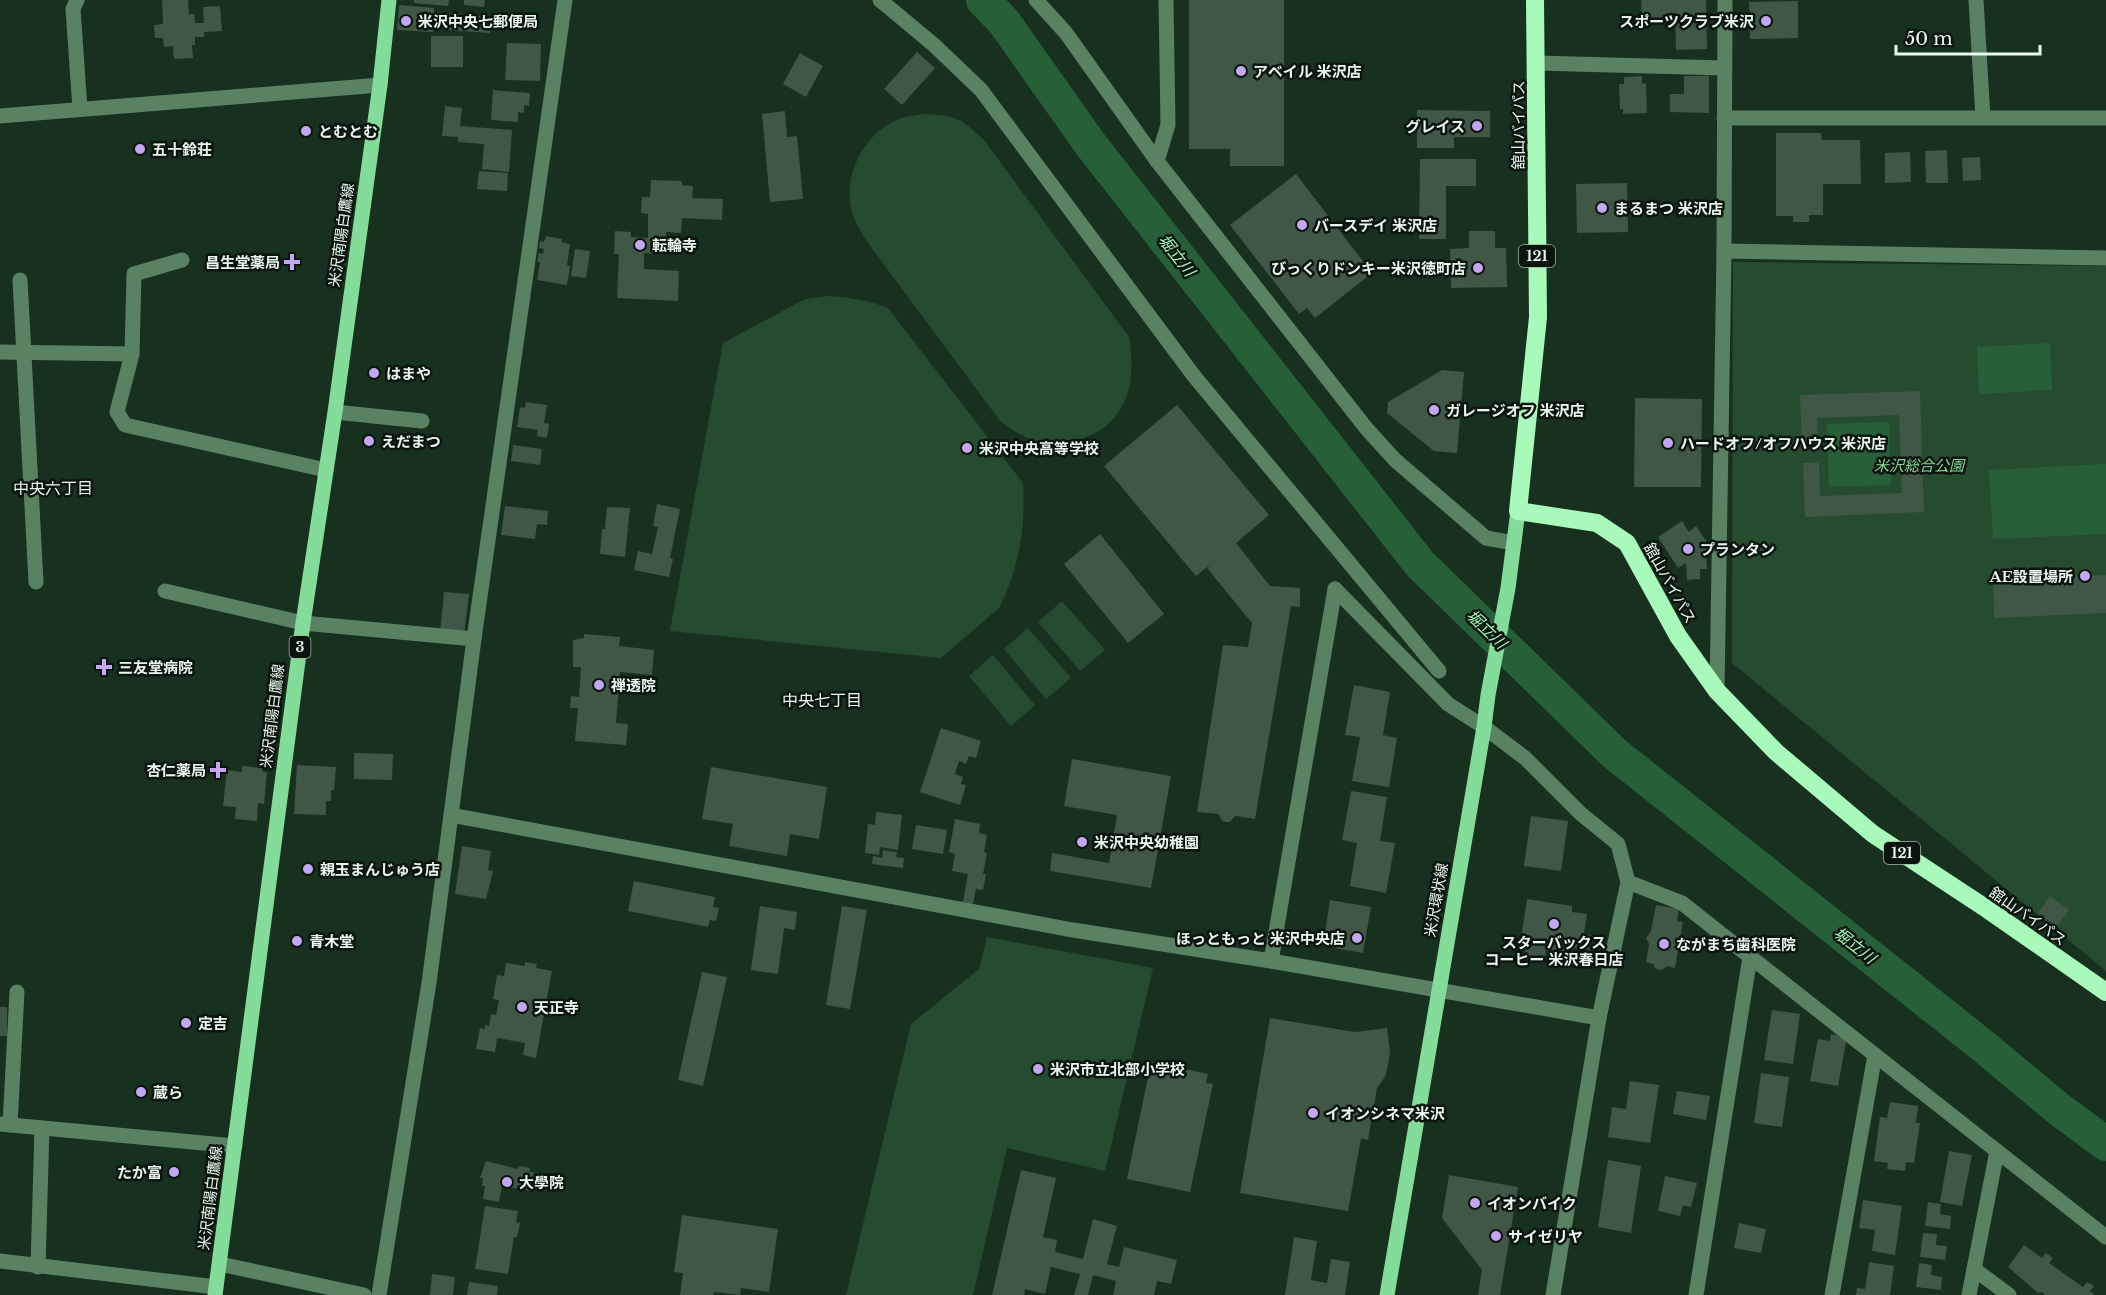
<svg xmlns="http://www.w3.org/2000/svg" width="2106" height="1295" font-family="'Libre Baskerville','Noto Sans JP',serif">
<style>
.green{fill:#264c30}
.water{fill:#276038}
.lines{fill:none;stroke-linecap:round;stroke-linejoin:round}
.river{stroke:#276038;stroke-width:34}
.building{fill:#3f5744}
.minor{stroke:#598263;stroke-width:15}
.major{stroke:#84dc9a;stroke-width:15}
.highway{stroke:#a7faba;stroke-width:18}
.poi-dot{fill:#c3a7f2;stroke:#0b150d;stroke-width:2}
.labels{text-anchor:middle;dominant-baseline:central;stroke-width:5;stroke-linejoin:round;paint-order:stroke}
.shield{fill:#0b150d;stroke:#a6b4a9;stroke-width:1.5}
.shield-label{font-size:14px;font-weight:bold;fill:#e9f8ec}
.poi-label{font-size:15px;font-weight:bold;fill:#e9f8ec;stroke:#0b150d;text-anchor:start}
.street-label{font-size:15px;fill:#e9f8ec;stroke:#0b150d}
.park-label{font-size:15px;font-style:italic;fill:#87d89a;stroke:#0b150d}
.water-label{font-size:16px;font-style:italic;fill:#a7faba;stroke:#0b150d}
.neighbourhood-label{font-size:16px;fill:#e9f8ec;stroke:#0b150d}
</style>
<rect width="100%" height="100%" fill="#18301e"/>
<g class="green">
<path d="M923 114C956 115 960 118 984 140L1129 337C1132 358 1134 380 1125 400 1112 434 1070 449 1036 441 1023 438 1011 429 1000 421L865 239C862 232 857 225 854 218 839 179 864 129 905 117 910 116 917 115 923 114Z"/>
<polygon points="1733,262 2106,266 2106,971 1732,663"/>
<path d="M828 296C849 297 868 300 888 308L1023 483C1026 527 1019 569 999 608L941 658 670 631 723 343 805 299Z"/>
<polygon points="1062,601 1105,650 1080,671 1038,622"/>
<polygon points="1028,628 1071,678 1046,699 1004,649"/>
<polygon points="993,655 1035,705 1011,726 969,676"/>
<polygon points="987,937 1153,968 1105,1171 1007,1148 973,1295 846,1295 911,1024 979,969"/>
</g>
<g class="water">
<polygon points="2050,343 2052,390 1979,394 1977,347"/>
<polygon points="1889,422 1891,485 1829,487 1827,424"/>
<polygon points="2106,464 2106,534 1993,539 1989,470"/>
</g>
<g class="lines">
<polyline class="river" points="983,0 1004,22 1091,145 1420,564 1614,753 1978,1042 2060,1110 2106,1144"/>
</g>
<g class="building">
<polygon points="162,0 188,0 189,14 194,14 195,23 204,23 203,7 220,6 222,31 204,32 204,37 195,37 195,45 192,45 193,58 174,59 173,46 164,47 163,38 155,38 154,25 163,24"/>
<polygon points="414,0 449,0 448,6 414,3"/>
<polygon points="464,0 485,0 484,7 464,5"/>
<polygon points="1189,0 1284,0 1284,166 1230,166 1230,149 1189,149"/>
<polygon points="1641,0 1706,0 1707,49 1676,50 1675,13 1666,13 1667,21 1642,22"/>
<polygon points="1798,1 1798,38 1750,39 1749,2"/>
<polygon points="399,5 434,8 434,12 443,12 442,24 434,23 433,32 397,30"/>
<polygon points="448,13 491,17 490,33 447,30"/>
<rect x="431" y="36" width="32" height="31"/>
<polygon points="507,43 541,44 540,81 505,80"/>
<polygon points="917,52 935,68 902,105 884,89"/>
<polygon points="800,53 823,66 806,97 783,84"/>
<polygon points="1642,76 1642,84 1646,83 1647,113 1623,114 1623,109 1620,109 1619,84 1624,84 1624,77"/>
<polygon points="1684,76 1709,76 1709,113 1670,112 1670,94 1684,94"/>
<polygon points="493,90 530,93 529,106 524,105 524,113 518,112 518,122 491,120"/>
<polygon points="445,106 462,108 460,126 512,130 509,172 482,169 484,144 458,142 458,137 442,136"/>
<polygon points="1417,110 1490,111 1490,137 1454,137 1454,148 1417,148"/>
<polygon points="785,111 787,137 797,136 803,199 770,202 762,114"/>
<polygon points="1776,133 1821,133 1822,140 1860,140 1861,184 1823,184 1823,215 1809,215 1809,222 1793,222 1793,216 1776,216"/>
<polygon points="1947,150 1948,183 1926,183 1925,151"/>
<polygon points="1910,152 1911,182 1885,183 1885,153"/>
<polygon points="1980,157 1981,180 1963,181 1962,158"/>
<polygon points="1420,159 1476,159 1476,186 1446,186 1446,239 1419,239"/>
<polygon points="479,171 508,173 507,191 477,189"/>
<polygon points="1296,174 1372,273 1315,318 1307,308 1299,314 1230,225"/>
<polygon points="651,180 682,181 682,185 693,186 692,198 723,199 722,220 682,218 681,233 666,232 666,254 644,253 644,269 679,271 678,301 617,298 619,254 614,254 615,231 631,232 631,237 648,238 648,214 641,213 642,197 650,197"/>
<polygon points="1627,183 1628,232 1577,233 1576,184"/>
<polygon points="1469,231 1495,231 1495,248 1506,248 1507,287 1451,288 1450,249 1469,248"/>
<polygon points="546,236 562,239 561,242 570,244 567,265 570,266 567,285 537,280 540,262 537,262 539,253 543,254 544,249 539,248 540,241 544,242"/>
<polygon points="575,249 590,251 586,278 571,276"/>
<polygon points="1442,370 1464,372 1457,453 1434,451 1387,413 1388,402"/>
<polygon points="1920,391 1924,512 1805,517 1803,463 1819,463 1820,496 1902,493 1899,415 1817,418 1818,446 1802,447 1800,395"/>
<polygon points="1635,398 1702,399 1701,487 1634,487"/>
<polygon points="526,402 547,405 544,423 549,424 547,438 537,436 538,430 517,427 520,407 525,408"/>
<polygon points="1177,405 1269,515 1236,543 1270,586 1300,588 1300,607 1291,606 1255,819 1235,816 1230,822 1226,822 1222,821 1219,814 1197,812 1223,645 1248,647 1252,623 1207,568 1212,563 1196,576 1104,466"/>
<polygon points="513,445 542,449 540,465 511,461"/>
<polygon points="657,504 680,509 670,558 673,559 669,577 634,570 638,551 652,554 658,527 653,526"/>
<polygon points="505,506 548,511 547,525 537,524 535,539 501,535"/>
<polygon points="607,507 630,508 625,557 600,554 602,529 605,529"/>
<polygon points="1682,521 1689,532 1696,526 1710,547 1706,550 1707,569 1700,569 1700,579 1687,580 1686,563 1678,568 1658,537"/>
<polygon points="1100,534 1164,614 1128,643 1064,564"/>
<polygon points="2106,575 2106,613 1994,618 1993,580"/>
<polygon points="444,592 469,594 464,635 440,633"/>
<polygon points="584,634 620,637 619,646 654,650 652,675 620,672 616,723 628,724 626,745 575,741 578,708 570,708 571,696 579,697 581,667 573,667 573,640 584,638"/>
<polygon points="1354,685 1390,692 1383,735 1397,738 1389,787 1352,781 1360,737 1345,735"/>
<polygon points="941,728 981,741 976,758 969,756 966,764 959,761 955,774 963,777 961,784 966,785 960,805 920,792"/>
<polygon points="354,753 393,754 392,780 354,779"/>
<polygon points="1072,759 1171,776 1151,888 1050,871 1052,853 1109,863 1117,815 1064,806"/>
<polygon points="297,765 336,767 334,790 331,790 331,801 326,801 326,815 294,814"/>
<polygon points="242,766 262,768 262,772 267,772 264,804 258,803 257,821 235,819 236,807 223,806 227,770 242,772"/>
<polygon points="711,767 827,787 819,839 790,834 787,856 729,846 733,824 702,819"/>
<polygon points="1351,791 1387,797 1380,841 1395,843 1386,893 1350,886 1357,843 1342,840"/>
<polygon points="876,812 902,815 898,850 880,847 879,855 865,853 868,824 875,825"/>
<polygon points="1531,816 1568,821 1561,871 1524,866"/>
<polygon points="955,819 980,824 979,833 987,835 984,852 987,853 983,874 986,874 983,890 976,889 973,904 963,902 968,874 952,871 955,854 949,852"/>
<polygon points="916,825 947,830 943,854 912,849"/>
<polygon points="462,846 491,851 488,870 493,871 486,899 455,894"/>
<polygon points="883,850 897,852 896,857 904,858 903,868 872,864 873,856 882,858"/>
<polygon points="634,881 715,897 713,907 719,908 716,921 710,920 708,927 628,911"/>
<polygon points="2050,896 2069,910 2057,926 2038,913"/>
<polygon points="1527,899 1572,906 1572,912 1587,914 1584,934 1591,935 1589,950 1568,947 1567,953 1546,950 1544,963 1524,960 1526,945 1520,944"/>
<polygon points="1330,900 1371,907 1363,953 1323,946"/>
<polygon points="1656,905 1679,909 1677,921 1683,922 1675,968 1667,966 1662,970 1656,969 1653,964 1646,962 1649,944 1646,938 1651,931"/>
<polygon points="760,906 797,912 795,930 784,928 778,974 751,970"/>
<polygon points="842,906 867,910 850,1009 826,1005"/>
<polygon points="525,962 537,964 536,968 552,971 536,1058 523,1055 525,1043 497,1038 495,1052 476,1049 480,1028 485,1029 485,1025 489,1026 491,1014 496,1015 499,1000 493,999 497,975 504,976 506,963 525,966"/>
<polygon points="702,972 727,977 703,1086 678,1080"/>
<rect x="0" y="1007" width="7" height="29"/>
<polygon points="1772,1010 1800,1014 1793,1064 1764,1060"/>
<polygon points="1270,1018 1355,1032 1387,1028 1390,1051 1388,1065 1385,1077 1377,1088 1368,1140 1361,1138 1348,1211 1240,1193"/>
<polygon points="1831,1034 1847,1037 1838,1086 1810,1081 1818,1039 1830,1041"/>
<polygon points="1148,1061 1208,1074 1206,1083 1213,1084 1190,1192 1127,1179 1149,1072 1146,1072"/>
<polygon points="1761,1073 1789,1077 1782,1127 1754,1123"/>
<polygon points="1630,1081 1659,1085 1650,1143 1608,1137 1612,1107 1626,1109"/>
<polygon points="1677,1091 1710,1096 1706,1120 1673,1114"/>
<polygon points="1890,1102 1918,1106 1916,1123 1920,1123 1914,1163 1906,1162 1905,1171 1887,1169 1888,1163 1874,1161 1880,1117 1887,1118"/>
<polygon points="1949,1151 1972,1155 1962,1206 1940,1202"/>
<polygon points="1608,1160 1641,1166 1631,1233 1598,1227"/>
<polygon points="486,1161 518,1169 519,1166 530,1168 529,1172 534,1172 531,1191 502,1186 499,1202 483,1199 485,1186 482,1186 483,1178 480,1178"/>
<polygon points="1021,1170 1056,1178 1043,1237 1057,1240 1055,1252 1083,1259 1093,1219 1117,1226 1107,1264 1119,1267 1124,1247 1177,1260 1171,1284 1157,1281 1154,1295 1113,1295 1116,1281 1093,1275 1088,1295 1074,1295 1080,1274 1051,1267 1045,1294 1025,1289 1024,1295 992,1295"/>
<polygon points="1449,1175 1518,1187 1500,1295 1478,1295 1482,1270 1442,1218"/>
<polygon points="1665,1176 1697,1183 1691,1207 1683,1205 1680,1216 1658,1211"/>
<polygon points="1863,1200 1902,1206 1895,1255 1872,1251 1875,1230 1859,1228"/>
<polygon points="1928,1202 1941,1204 1940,1214 1951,1216 1950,1229 1925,1226"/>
<polygon points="485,1206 518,1211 516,1222 520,1223 517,1237 514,1237 508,1274 475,1269"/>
<polygon points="682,1215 778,1229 769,1292 741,1288 740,1295 714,1292 714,1295 680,1295 683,1273 674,1272"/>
<polygon points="1739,1223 1766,1229 1761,1253 1734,1248"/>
<polygon points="1923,1233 1937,1234 1936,1245 1947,1246 1945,1260 1920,1257"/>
<polygon points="1294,1237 1317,1241 1311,1280 1327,1283 1331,1259 1350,1262 1345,1295 1285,1295"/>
<polygon points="2024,1245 2042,1258 2046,1253 2053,1258 2049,1263 2083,1287 2087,1282 2094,1286 2090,1291 2095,1295 2045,1295 2042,1292 2038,1293 2008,1267"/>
<polygon points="1869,1262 1894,1266 1890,1295 1856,1295 1857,1288 1865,1289"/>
<polygon points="1919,1263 1932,1265 1931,1275 1942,1277 1941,1290 1916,1287"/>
<polygon points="432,1274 455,1277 453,1295 430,1295"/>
<polygon points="469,1282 498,1286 497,1295 467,1295"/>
</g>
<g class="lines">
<g class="minor">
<polyline points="77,0 73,9 80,109"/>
<polyline points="880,0 934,45 981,90 1194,376 1439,671"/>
<polyline points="1036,0 1066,33 1157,161 1366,428 1395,460 1486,538 1514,543"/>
<polyline points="1976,0 1983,118"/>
<polyline points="1536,63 1724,68"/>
<polyline points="0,116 380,85"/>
<polyline points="1724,118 2106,118"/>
<polyline points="1157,161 1168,125 1166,0"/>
<polyline points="1724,251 2106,258"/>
<polyline points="182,260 134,274 132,354 117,412 125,425 326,470"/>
<polyline points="20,280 36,582"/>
<polyline points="0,352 132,354"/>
<polyline points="335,412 422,421"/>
<polyline points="1335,589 1448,704 1484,727 1525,758 1580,813 1618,844 1628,882 1599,1018 1553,1295"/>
<polyline points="165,591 303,623 474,639"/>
<polyline points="1717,691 1724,251 1725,0"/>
<polyline points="451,815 1073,930 1271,961 1599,1018"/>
<polyline points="1628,882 1682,903 2106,1237"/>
<polyline points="1271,961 1335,589"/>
<polyline points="0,1124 235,1146"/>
<polyline points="10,1125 17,992"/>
<polyline points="0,1261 216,1287"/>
<polyline points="220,1264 364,1295"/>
<polyline points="38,1267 42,1128"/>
<polyline points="1974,1269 2009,1295"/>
<polyline points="379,1295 429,983 474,639 565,0"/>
<polyline points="1696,1295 1750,957"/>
<polyline points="1832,1295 1875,1055"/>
<polyline points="1969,1295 1997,1151"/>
</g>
<g class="major">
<polyline points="215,1295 303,623 335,412 380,85 389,0"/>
<polyline points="1387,1295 1484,727 1488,695 1508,588 1518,511"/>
</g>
<polyline class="highway" points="1535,0 1538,317 1518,511 1597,523 1627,543 1678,636 1717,691 1776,752 1873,834 1987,909 2106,992"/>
</g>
<g class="poi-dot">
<circle cx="406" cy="21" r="6"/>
<circle cx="1766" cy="21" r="6"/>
<circle cx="1241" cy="71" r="6"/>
<circle cx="1477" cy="126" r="6"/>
<circle cx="306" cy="131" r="6"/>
<circle cx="140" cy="149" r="6"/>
<circle cx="1602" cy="208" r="6"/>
<circle cx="1302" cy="225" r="6"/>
<circle cx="640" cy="245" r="6"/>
<path d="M289 253h6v6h6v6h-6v6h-6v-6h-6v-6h6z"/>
<circle cx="1478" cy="268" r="6"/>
<circle cx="374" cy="373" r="6"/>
<circle cx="1434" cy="410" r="6"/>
<circle cx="369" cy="441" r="6"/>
<circle cx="1668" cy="443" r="6"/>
<circle cx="967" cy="448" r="6"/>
<circle cx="1688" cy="549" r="6"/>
<circle cx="2085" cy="576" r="6"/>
<path d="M101 658h6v6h6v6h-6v6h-6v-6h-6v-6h6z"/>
<circle cx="599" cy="685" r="6"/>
<path d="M215 761h6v6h6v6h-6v6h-6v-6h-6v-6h6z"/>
<circle cx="1082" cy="842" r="6"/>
<circle cx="308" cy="869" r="6"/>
<circle cx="1554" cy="924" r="6"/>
<circle cx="1357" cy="938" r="6"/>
<circle cx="297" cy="941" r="6"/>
<circle cx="1664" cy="944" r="6"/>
<circle cx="522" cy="1007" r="6"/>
<circle cx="186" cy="1023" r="6"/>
<circle cx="1038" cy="1069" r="6"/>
<circle cx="141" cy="1092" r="6"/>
<circle cx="1313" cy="1113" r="6"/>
<circle cx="174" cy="1172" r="6"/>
<circle cx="507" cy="1182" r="6"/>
<circle cx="1475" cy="1203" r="6"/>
<circle cx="1496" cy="1236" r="6"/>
</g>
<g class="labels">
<g class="shield">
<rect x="1519" y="245" width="36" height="22" rx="4.5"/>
<rect x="289.5" y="636" width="21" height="22" rx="4.5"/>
<rect x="1884" y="842" width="36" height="22" rx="4.5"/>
</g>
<g class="shield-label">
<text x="1537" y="256">121</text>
<text x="300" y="647">3</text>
<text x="1902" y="853">121</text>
</g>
<g class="poi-label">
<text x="418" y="21">米沢中央七郵便局</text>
<text x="1754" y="21" text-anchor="end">スポーツクラブ米沢</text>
<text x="1253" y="71">アベイル 米沢店</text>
<text x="1465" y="126" text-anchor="end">グレイス</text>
<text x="318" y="131">とむとむ</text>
<text x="152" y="149">五十鈴荘</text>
<text x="1614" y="208">まるまつ 米沢店</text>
<text x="1314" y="225">バースデイ 米沢店</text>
<text x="652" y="245">転輪寺</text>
<text x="280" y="262" text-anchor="end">昌生堂薬局</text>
<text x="1466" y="268" text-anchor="end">びっくりドンキー米沢徳町店</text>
<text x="386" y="373">はまや</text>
<text x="1446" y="410">ガレージオフ 米沢店</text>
<text x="381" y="441">えだまつ</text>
<text x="1680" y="443">ハードオフ/オフハウス 米沢店</text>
<text x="979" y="448">米沢中央高等学校</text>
<text x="1700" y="549">プランタン</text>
<text x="2073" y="576" text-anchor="end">AE設置場所</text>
<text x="118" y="667">三友堂病院</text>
<text x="611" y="685">禅透院</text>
<text x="206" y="770" text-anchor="end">杏仁薬局</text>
<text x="1094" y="842">米沢中央幼稚園</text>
<text x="320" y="869">親玉まんじゅう店</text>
<text x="1345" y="938" text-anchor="end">ほっともっと 米沢中央店</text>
<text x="309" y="941">青木堂</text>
<text x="1554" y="942" text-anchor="middle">スターバックス<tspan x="1554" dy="17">コーヒー 米沢春日店</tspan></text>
<text x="1676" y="944">ながまち歯科医院</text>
<text x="534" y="1007">天正寺</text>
<text x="198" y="1023">定吉</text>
<text x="1050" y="1069">米沢市立北部小学校</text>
<text x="153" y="1092">蔵ら</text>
<text x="1325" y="1113">イオンシネマ米沢</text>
<text x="162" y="1172" text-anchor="end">たか富</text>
<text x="519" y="1182">大學院</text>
<text x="1487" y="1203">イオンバイク</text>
<text x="1508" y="1236">サイゼリヤ</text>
</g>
<g class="street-label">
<text transform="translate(1518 125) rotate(-90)">舘山バイパス</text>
<text transform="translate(341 235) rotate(-82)">米沢南陽白鷹線</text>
<text transform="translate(1670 583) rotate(61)">舘山バイパス</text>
<text transform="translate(272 716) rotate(-83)">米沢南陽白鷹線</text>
<text transform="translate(1436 900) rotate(-80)">米沢環状線</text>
<text transform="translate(2028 916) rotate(35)">舘山バイパス</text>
<text transform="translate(210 1198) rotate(-83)">米沢南陽白鷹線</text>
</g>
<g class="park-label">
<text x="1919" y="465">米沢総合公園</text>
</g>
<g class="water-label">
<text transform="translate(1177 255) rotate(52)">堀立川</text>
<text transform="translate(1487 629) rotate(44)">堀立川</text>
<text transform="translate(1855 945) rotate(38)">堀立川</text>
</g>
<g class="neighbourhood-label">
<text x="53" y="488">中央六丁目</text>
<text x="822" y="700">中央七丁目</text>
</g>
</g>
<path d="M1896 45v9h144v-9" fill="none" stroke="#e9f8ec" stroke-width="3"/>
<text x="1905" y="45" font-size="18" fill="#e9f8ec" stroke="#0b150d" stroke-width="4.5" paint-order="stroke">50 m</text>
</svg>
